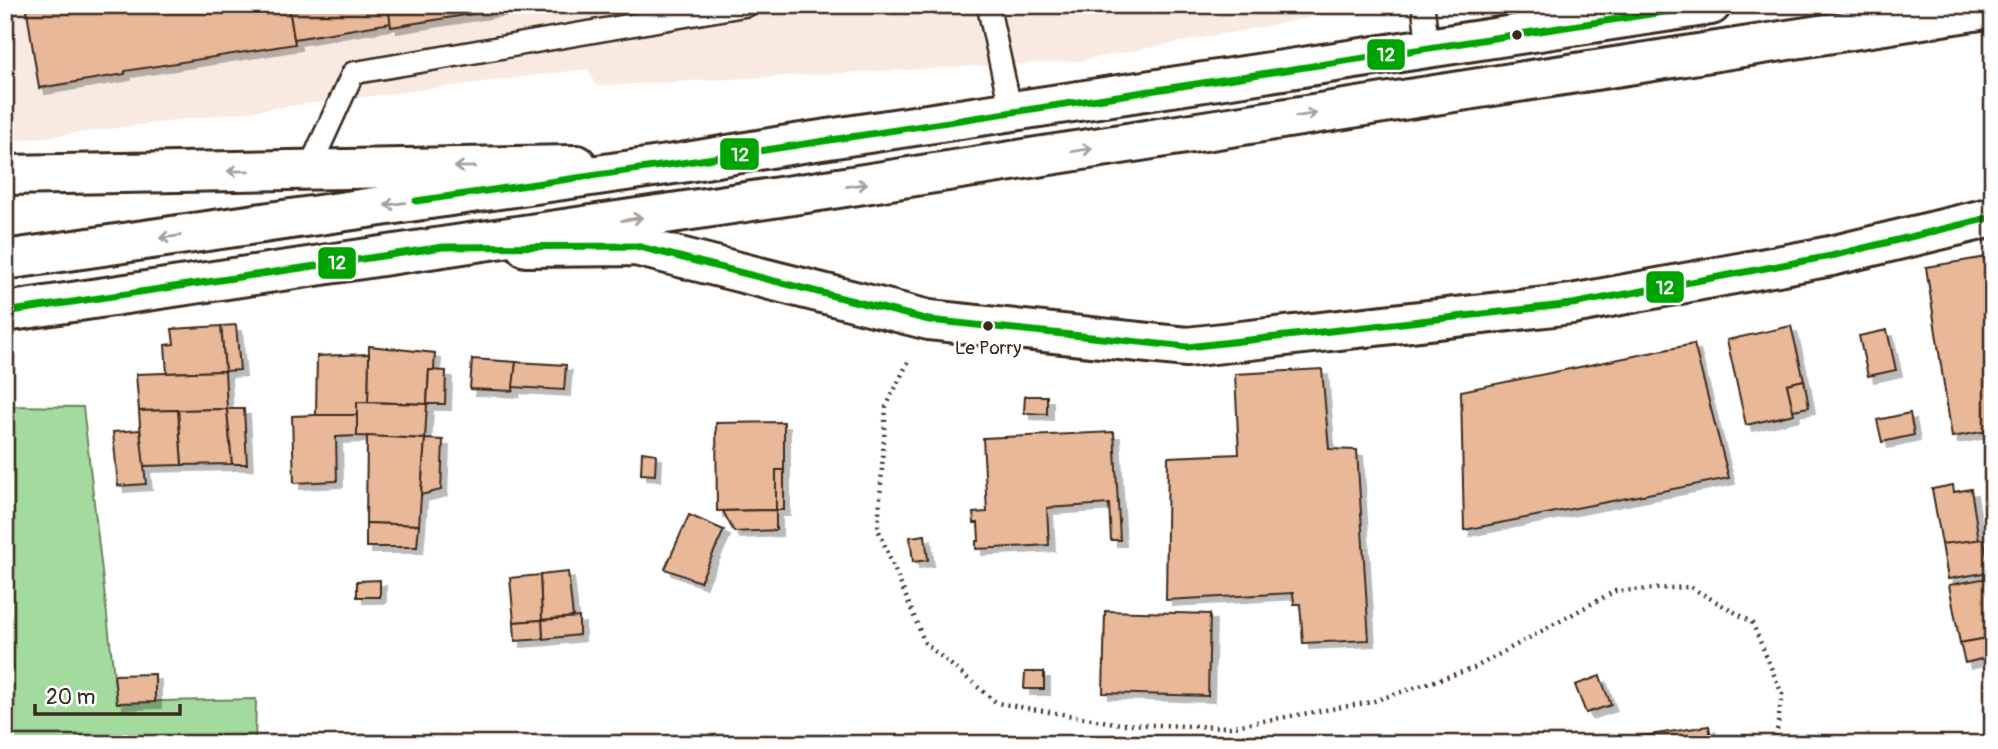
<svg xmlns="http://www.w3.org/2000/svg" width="1998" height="749" font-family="Pangolin,sans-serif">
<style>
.built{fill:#f8eae0}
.green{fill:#a3da9e;stroke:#6f825e;stroke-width:2}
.building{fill:#e8b898;stroke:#3b2a1e;stroke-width:2;filter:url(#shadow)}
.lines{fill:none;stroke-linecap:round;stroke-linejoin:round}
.service-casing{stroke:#3b2a1e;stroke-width:26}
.minor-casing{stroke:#3b2a1e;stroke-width:44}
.secondary-casing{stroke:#3b2a1e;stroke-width:44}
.primary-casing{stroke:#3b2a1e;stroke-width:44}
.path{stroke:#3b2a1e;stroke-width:4.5;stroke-dasharray:2 5;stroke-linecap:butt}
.service{stroke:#fff;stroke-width:21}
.minor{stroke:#fff;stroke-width:38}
.secondary{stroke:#fff;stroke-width:38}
.primary{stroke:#fff;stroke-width:38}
.bus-1-casing{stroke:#fff;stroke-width:12}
.bus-1{stroke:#00a400;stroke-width:7}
.oneway{stroke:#a79f9a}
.bus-dot{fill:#3b2a1e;stroke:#fff;stroke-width:2.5}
.labels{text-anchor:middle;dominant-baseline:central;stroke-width:5;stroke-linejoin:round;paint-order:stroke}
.bus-label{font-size:19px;fill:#3b2a1e;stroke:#fff}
.line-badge{stroke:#fff;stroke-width:2.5}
.badge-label{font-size:19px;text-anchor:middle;font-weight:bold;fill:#fff}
</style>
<defs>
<filter id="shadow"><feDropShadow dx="6" dy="6" stdDeviation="0" flood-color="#0004"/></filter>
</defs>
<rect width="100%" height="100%" fill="#fff"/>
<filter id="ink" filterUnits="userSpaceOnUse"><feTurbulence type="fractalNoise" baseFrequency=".0143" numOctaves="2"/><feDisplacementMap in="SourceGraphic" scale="14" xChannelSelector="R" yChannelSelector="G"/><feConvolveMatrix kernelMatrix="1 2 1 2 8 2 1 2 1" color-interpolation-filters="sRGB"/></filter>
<g filter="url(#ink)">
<polygon class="built" points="5,5 1379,5 1078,61 596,86 588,69 5,142"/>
<polygon class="green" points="5,406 83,407 117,702 256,699 255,744 5,744"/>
<g class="building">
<polygon points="26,5 303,5 289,7 295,44 125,71 125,74 39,88"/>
<polygon points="303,5 388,5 391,23 294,39 289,7"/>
<polygon points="388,5 527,5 391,27"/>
<polygon points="1993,256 1993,430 1952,437 1926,267"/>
<polygon points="236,325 240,370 225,371 221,326"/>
<polygon points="221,326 225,371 167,373 165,345 174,344 172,329"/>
<polygon points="1791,326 1804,380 1787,384 1794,414 1746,425 1727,340"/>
<polygon points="1887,330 1896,370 1868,376 1859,336"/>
<polygon points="1694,344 1729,478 1464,530 1461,391"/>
<polygon points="369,346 435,353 434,370 429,370 427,404 368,402"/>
<polygon points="369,354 368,402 357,402 357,415 316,415 317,356"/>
<polygon points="472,359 516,362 513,391 470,389"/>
<polygon points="516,362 566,365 564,390 513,387"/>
<polygon points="1322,369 1329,449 1357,450 1369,640 1303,643 1300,604 1294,604 1293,593 1166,600 1168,457 1239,454 1235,374"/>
<polygon points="429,370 446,371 445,404 427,404"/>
<polygon points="225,371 227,409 139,411 136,374"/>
<polygon points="1804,380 1809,407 1793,410 1787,384"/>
<polygon points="1025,396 1047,396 1047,414 1024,413"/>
<polygon points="357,402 427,404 425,439 357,436"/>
<polygon points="227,409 232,464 182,465 178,410"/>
<polygon points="227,409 244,409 247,464 232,464"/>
<polygon points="178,410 182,465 143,466 139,411"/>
<polygon points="1910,413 1914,435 1882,442 1877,420"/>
<polygon points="316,415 357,415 357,436 336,437 337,481 294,483 292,416"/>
<polygon points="784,422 784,470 776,470 776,510 717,511 716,423"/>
<polygon points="140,430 146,484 118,486 113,432"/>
<polygon points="1114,432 1120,540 1111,540 1109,504 1047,508 1049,545 976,549 976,541 979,541 978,523 974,523 973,513 987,512 983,438"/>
<polygon points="367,436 425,439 419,525 366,523"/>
<polygon points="425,439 443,440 441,490 421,495"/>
<polygon points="642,452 656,454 655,475 641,474"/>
<rect x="776" y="470" width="8" height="40"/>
<polygon points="1953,485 1954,492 1971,489 1979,540 1942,544 1932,489"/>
<polygon points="776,510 776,530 734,532 723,511"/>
<polygon points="689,515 724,530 700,582 665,569"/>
<polygon points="366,523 419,525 417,547 366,547"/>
<polygon points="925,535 928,560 913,562 910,537"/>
<polygon points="1984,539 1990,572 1948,579 1942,544"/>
<polygon points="568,572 573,617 542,620 540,575"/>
<polygon points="540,575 542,620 514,622 510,578"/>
<polygon points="1993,577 1993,637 1960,643 1949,585"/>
<polygon points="380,580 380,597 357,597 357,581"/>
<polygon points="1105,611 1210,614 1208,696 1103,693"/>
<polygon points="579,617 579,635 543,639 542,620"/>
<polygon points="542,620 543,639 515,641 514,622"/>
<polygon points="1993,637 1993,656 1965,663 1960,643"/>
<polygon points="1025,672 1044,672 1044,689 1024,689"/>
<polygon points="155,674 155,702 117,703 114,675"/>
<polygon points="1600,676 1611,705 1586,713 1575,685"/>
<polygon points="1709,726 1712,744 1611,744 1610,741"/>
</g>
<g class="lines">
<g class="service-casing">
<g id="service">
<polyline points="988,5 1011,111"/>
<polyline points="1423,5 1428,48"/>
<polyline points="309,169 353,73 747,5"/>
</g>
</g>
<g class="minor-casing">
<polyline id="minor" points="526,247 636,246 929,320 1187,347 1572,304 1831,256 1993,217"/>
</g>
<g class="secondary-casing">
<polyline id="secondary" points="5,175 577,165"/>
</g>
<g class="primary-casing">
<g id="primary">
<polyline points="5,260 681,163 782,146 1711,5"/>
<polyline points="5,312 813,192 1993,8"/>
</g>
</g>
<polyline class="path" points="908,362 886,407 878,529 925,643 997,703 1120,724 1229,727 1371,702 1474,668 1615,591 1690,587 1752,622 1782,694 1775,744"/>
<use href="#service" class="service"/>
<use href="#minor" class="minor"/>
<use href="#secondary" class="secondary"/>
<use href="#primary" class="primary"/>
<g class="bus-1-casing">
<g id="bus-1">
<polyline points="416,201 681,163 1709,5"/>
<polyline points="5,312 443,247 636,246 929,320 1187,347 1572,304 1831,256 1993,217"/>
</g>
</g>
<use href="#bus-1" class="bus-1"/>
</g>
<defs><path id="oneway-shaft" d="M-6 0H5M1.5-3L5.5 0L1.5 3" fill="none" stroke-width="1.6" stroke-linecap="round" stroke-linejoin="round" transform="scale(1.75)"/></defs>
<g class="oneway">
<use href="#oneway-shaft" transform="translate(1306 115) rotate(-9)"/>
<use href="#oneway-shaft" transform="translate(1082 150) rotate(-9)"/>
<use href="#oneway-shaft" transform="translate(465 167) rotate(179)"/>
<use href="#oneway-shaft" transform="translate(238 171) rotate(179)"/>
<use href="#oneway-shaft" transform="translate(857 185) rotate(-9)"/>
<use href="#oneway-shaft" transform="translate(395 204) rotate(172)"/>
<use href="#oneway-shaft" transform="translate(632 219) rotate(-9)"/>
<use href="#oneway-shaft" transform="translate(170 237) rotate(172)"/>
</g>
</g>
<g class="bus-dot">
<circle cx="1517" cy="35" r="6"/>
<circle cx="988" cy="326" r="6"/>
</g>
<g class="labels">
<g class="bus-label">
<text x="988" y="348">Le Porry</text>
</g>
</g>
<g class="line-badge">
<rect x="1366" y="38" width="40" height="33" rx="7" fill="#00a400"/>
<rect x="719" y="137" width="41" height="34" rx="7" fill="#00a400"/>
<rect x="317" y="246" width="40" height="34" rx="7" fill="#00a400"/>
<rect x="1645" y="270" width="40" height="34" rx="7" fill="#00a400"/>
</g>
<g class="badge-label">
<text x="1386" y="61">12</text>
<text x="740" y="161">12</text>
<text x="337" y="269">12</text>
<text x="1665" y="294">12</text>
</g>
<rect width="1998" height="749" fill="none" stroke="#fff" stroke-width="28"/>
<rect x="14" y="14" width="1970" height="721" fill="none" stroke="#3b2a1e" stroke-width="2.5" filter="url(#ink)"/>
<path d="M35 704v10h145v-10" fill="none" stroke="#3b2a1e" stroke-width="3.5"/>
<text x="46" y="704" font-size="21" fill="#3b2a1e" stroke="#ffffff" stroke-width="5" paint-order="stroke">20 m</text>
</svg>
